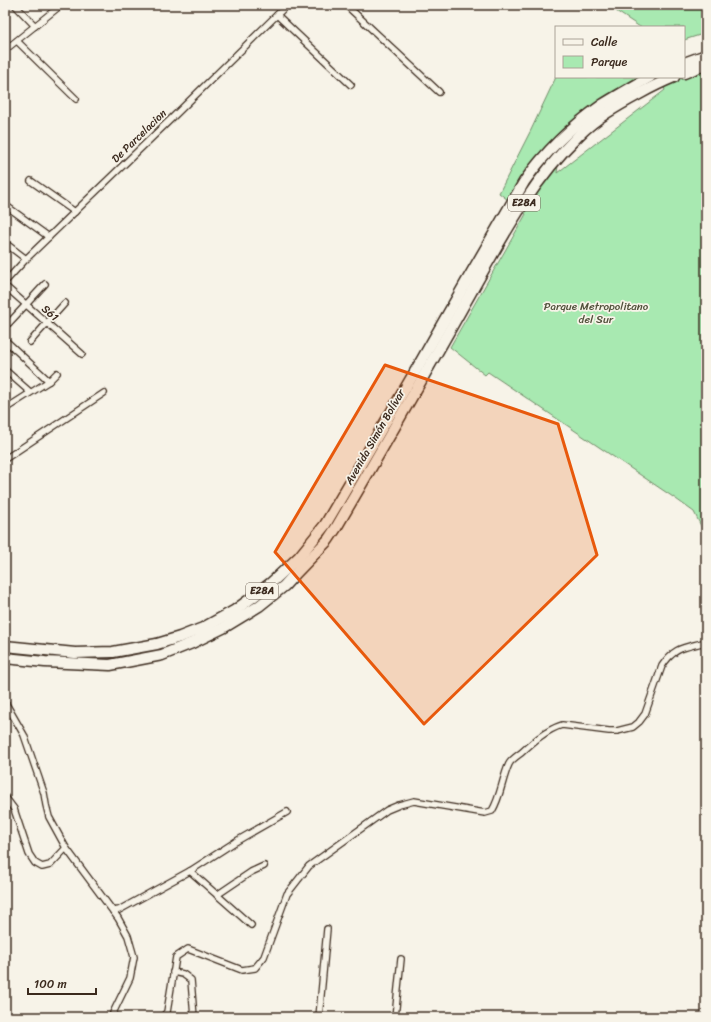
<svg xmlns="http://www.w3.org/2000/svg" width="711" height="1022" font-family="Sriracha,sans-serif">
<style>
.green{fill:#a8e9b1;stroke:#728a68;fill-rule:evenodd}
.lines{fill:none;stroke-linecap:round;stroke-linejoin:round}
.street-casing{stroke:#3b2a1e;stroke-width:8}
.highway-casing{stroke:#3b2a1e;stroke-width:13}
.street{stroke:#f7f3e8;stroke-width:5.5}
.highway{stroke:#f7f3e8;stroke-width:10}
.marked{fill:#e8590c;fill-opacity:0.2;stroke:#e8590c;stroke-width:3;stroke-linejoin:round}
.labels{text-anchor:middle;dominant-baseline:central;stroke-width:3.5;stroke-linejoin:round;paint-order:stroke}
.shield{fill:#f7f3e8;stroke:#73665b;stroke-width:1}
.shield-label{font-size:10px;font-weight:bold;fill:#3b2a1e}
.street-label{font-size:11px;fill:#3b2a1e;stroke:#f7f3e8}
.park-label{font-size:11px;fill:#51503b;stroke:#f7f3e8}
</style>
<rect width="100%" height="100%" fill="#f7f3e8"/>
<filter id="ink" filterUnits="userSpaceOnUse"><feTurbulence type="fractalNoise" baseFrequency=".025" numOctaves="2"/><feDisplacementMap in="SourceGraphic" scale="8" xChannelSelector="R" yChannelSelector="G"/><feConvolveMatrix kernelMatrix="1 2 1 2 8 2 1 2 1" color-interpolation-filters="sRGB"/></filter>
<g filter="url(#ink)">
<g class="green">
<polygon points="607,5 706,5 706,33 684,40 684,27 640,27"/>
<path d="M706 62V536L694 512 676 499 488 372 485 375 450 347 526 214 499 193 531 130 556 77H684ZM662 82 665 90 557 173 559 158 590 119Z"/>
</g>
<g class="lines">
<g class="street-casing">
<g id="street">
<polyline points="15,5 35,26"/>
<polyline points="346,5 439,92"/>
<polyline points="277,15 351,85"/>
<polyline points="17,41 76,99"/>
<polyline points="5,50 61,5"/>
<polyline points="31,181 75,212"/>
<polyline points="5,205 49,237"/>
<polyline points="5,243 26,259"/>
<polyline points="5,282 26,259 171,119 287,5"/>
<polyline points="5,286 82,354"/>
<polyline points="9,323 45,284"/>
<polyline points="5,340 49,381"/>
<polyline points="30,342 65,303"/>
<polyline points="5,370 30,392"/>
<polyline points="5,409 49,381 57,373"/>
<polyline points="5,459 104,393"/>
<polyline points="5,702 24,735 44,793 46,805 49,817 66,848 118,918 128,936 134,957 130,978 113,1013 116,1017"/>
<polyline points="5,797 14,809 29,854 35,863 42,867 50,865 66,848"/>
<polyline points="190,871 251,925"/>
<polyline points="217,895 251,872 264,866"/>
<polyline points="113,911 119,910 190,871 235,842 287,812"/>
<polyline points="173,972 183,974 191,980 194,1017"/>
<path d="M162 1017 167 1012 176 957 188 949 242 970 255 968 264 957 287 894 309 866 387 810 399 805 414 801 485 813 492 811C501 796 502 779 509 764 511 760 517 756 521 753 533 742 546 730 562 725L609 731H617L633 727 639 722 645 714 662 666C675 646 685 648 706 642"/>
<polyline points="319,1017 327,929"/>
<polyline points="395,1017 401,959"/>
</g>
</g>
<g class="highway-casing">
<g id="highway">
<polyline points="684,63 706,55"/>
<polyline points="684,73 706,64"/>
<path d="M5 646 75 653 113 652 157 644 180 637 203 628 234 611 253 597 271 583 299 557 325 525 416 370 465 284 524 182C545 152 572 126 602 105 618 95 634 86 650 77"/>
<path d="M5 658 45 662 110 665 162 655 192 643 223 628 259 606 284 586 295 574 328 540 336 528C378 456 420 383 461 310 496 249 528 184 579 135 596 118 617 106 639 94 650 88 662 82 674 77"/>
</g>
</g>
<use href="#street" class="street"/>
<use href="#highway" class="highway"/>
</g>
</g>
<path class="marked" d="M385 365 558 424 597 555 424 724 275 552Z"/>
<g class="labels">
<g class="shield">
<rect x="508" y="195" width="32" height="16" rx="3"/>
<rect x="246" y="583" width="32" height="16" rx="3"/>
</g>
<g class="shield-label">
<text x="524" y="203">E28A</text>
<text x="262" y="591">E28A</text>
</g>
<g class="street-label">
<text transform="translate(139 136) rotate(-44)">De Parcelacion</text>
<text transform="translate(50 313) rotate(41)">S61</text>
<text transform="translate(375 437) rotate(-60)">Avenida Simón Bolívar</text>
</g>
<g class="park-label">
<text x="596" y="306">Parque Metropolitano<tspan x="596" dy="13">del Sur</tspan></text>
</g>
</g>
<rect width="711" height="1022" fill="none" stroke="#f7f3e8" stroke-width="20"/>
<rect x="10" y="10" width="691" height="1002" fill="none" stroke="#3b2a1e" stroke-width="1.5" filter="url(#ink)"/>
<rect x="555" y="26" width="130" height="52" fill="#f7f3e8" stroke="#aca397"/>
<rect x="563" y="39" width="20" height="6" fill="#f7f3e8" stroke="#aca397"/>
<text x="591" y="46" font-size="12" fill="#3b2a1e">Calle</text>
<rect x="563" y="56" width="20" height="12" fill="#a8e9b1" stroke="#aca397"/>
<text x="591" y="66" font-size="12" fill="#3b2a1e">Parque</text>
<path d="M28 988v6h68v-6" fill="none" stroke="#3b2a1e" stroke-width="2"/>
<text x="34" y="988" font-size="12" fill="#3b2a1e" stroke="#f7f3e8" stroke-width="3" paint-order="stroke">100 m</text>
</svg>
